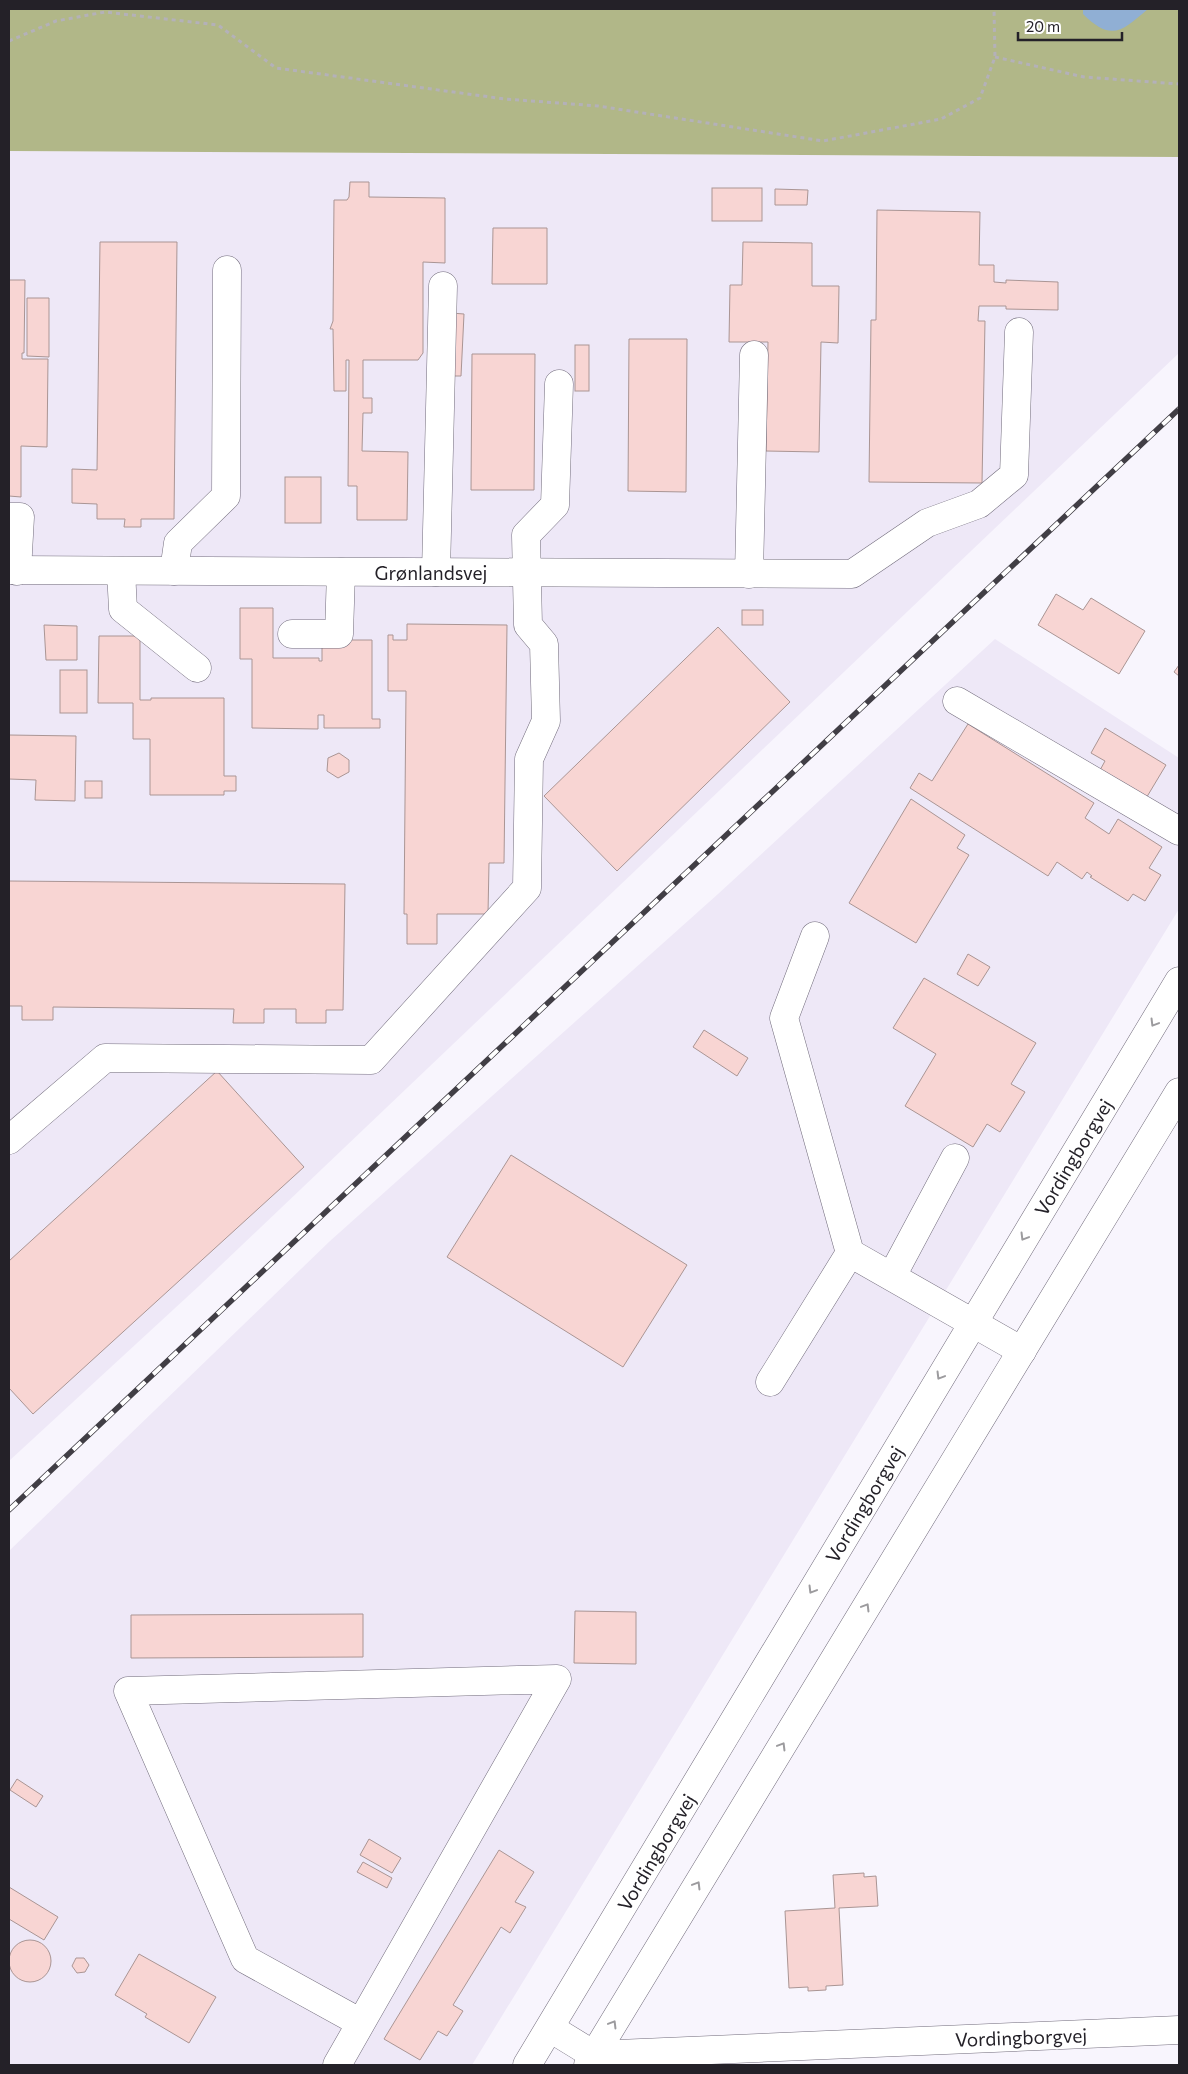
<svg xmlns="http://www.w3.org/2000/svg" width="1188" height="2074" font-family="Commissioner,sans-serif">
<style>
.built{fill:#eee8f7}
.forest{fill:#b1b788}
.water{fill:#90afd4}
.building{fill:#f8d5d3;stroke:#aa9594}
.lines{fill:none;stroke-linecap:round;stroke-linejoin:round}
.minor-casing{stroke:#726c7c;stroke-width:29}
.major-casing{stroke:#726c7c;stroke-width:29}
.path{stroke:#b4b1b9;stroke-width:3;stroke-dasharray:4 4;stroke-linecap:butt}
.minor{stroke:#fff;stroke-width:28}
.major{stroke:#fff;stroke-width:28}
.rail-casing{stroke:#413e45;stroke-width:5.5}
.rail{stroke:#fff;stroke-width:4;stroke-dasharray:11;stroke-linecap:butt}
.oneway{stroke:#9c9b9e}
.labels{text-anchor:middle;dominant-baseline:central;stroke-width:4;stroke-linejoin:round;paint-order:stroke}
.street-label{font-size:19px;fill:#242128;stroke:#fff}
</style>
<rect width="100%" height="100%" fill="#f8f5fd"/>
<g class="built">
<polygon points="9,151 1179,157 1179,353 199,1286 9,1461"/>
<polygon points="995,639 1179,758 1179,909 472,2065 9,2065 9,1551 330,1241 718,894"/>
</g>
<polygon class="forest" points="9,9 1179,9 1179,157 9,151"/>
<path class="water" d="M1083 9H1148C1123 30 1112 43 1083 14Z"/>
<g class="building">
<polygon points="350,182 369,182 369,197 445,198 445,263 423,262 423,353 418,360 363,360 363,398 372,398 372,413 363,413 362,451 408,452 407,520 357,520 357,486 348,486 349,360 346,360 346,391 334,391 333,329 330,329 333,321 334,200 347,200 349,197"/>
<rect x="712" y="188" width="50" height="33"/>
<polygon points="775,189 808,190 807,205 775,205"/>
<polygon points="877,210 980,212 979,265 994,265 994,282 1006,283 1006,280 1058,282 1058,310 1006,309 1006,306 979,306 978,321 985,321 982,483 869,482 871,320 876,320"/>
<polygon points="493,228 547,228 547,284 492,284"/>
<polygon points="100,242 177,242 174,519 141,519 141,527 124,527 125,519 97,519 97,504 72,503 72,469 97,470"/>
<polygon points="743,242 812,243 812,286 839,286 838,343 821,342 819,452 766,451 768,342 729,342 730,285 742,285"/>
<polygon points="9,280 25,280 24,353 22,353 22,359 48,359 47,447 21,446 21,497 9,496"/>
<polygon points="27,298 49,298 49,357 27,356"/>
<polygon points="451,313 464,314 461,376 448,376"/>
<polygon points="629,339 687,339 686,492 628,491"/>
<rect x="575" y="345" width="14" height="46"/>
<polygon points="472,354 535,354 534,490 471,490"/>
<rect x="285" y="477" width="36" height="46"/>
<polygon points="1056,594 1083,610 1091,598 1145,631 1119,674 1038,625"/>
<polygon points="240,608 273,608 273,658 319,658 319,661 322,661 322,640 372,640 372,719 380,719 380,728 324,728 324,715 318,715 318,729 252,728 252,659 240,659"/>
<rect x="742" y="610" width="21" height="15"/>
<polygon points="407,624 507,625 504,863 489,863 488,914 437,914 437,944 407,944 407,914 404,914 406,691 388,691 388,635 393,635 393,640 407,640"/>
<polygon points="44,625 77,626 77,660 46,660"/>
<polygon points="718,627 790,702 617,871 544,796"/>
<polygon points="99,636 140,636 140,700 151,700 151,698 224,698 224,776 236,776 236,791 224,791 224,795 150,795 150,739 133,739 133,703 98,703"/>
<polygon points="1179,665 1179,676 1174,672"/>
<rect x="60" y="670" width="27" height="43"/>
<polygon points="968,724 1094,803 1085,818 1109,834 1118,819 1162,847 1149,868 1161,875 1145,901 1133,894 1128,901 1090,877 1092,876 1087,872 1082,879 1057,862 1048,876 910,788 919,773 932,781"/>
<polygon points="1105,728 1166,765 1145,800 1099,772 1105,761 1091,753"/>
<polygon points="9,735 76,736 75,801 35,800 36,780 9,779"/>
<polygon points="339,753 349,760 349,772 338,778 327,771 328,758"/>
<rect x="85" y="781" width="17" height="17"/>
<polygon points="911,799 965,835 957,848 969,855 916,943 849,903"/>
<polygon points="9,881 345,884 343,1010 326,1010 326,1023 296,1023 296,1009 264,1009 264,1023 233,1023 234,1009 53,1007 53,1020 22,1020 22,1006 9,1006"/>
<polygon points="968,954 990,967 978,986 957,974"/>
<polygon points="924,978 1036,1043 1011,1084 1025,1092 1000,1132 987,1124 973,1147 905,1106 936,1054 893,1028"/>
<polygon points="704,1030 748,1058 737,1076 693,1047"/>
<polygon points="217,1071 304,1167 33,1414 9,1388 9,1261"/>
<polygon points="511,1155 687,1265 623,1367 447,1257"/>
<polygon points="575,1611 636,1612 636,1664 574,1663"/>
<polygon points="363,1614 363,1657 131,1658 131,1615"/>
<polygon points="17,1779 43,1796 36,1807 10,1790"/>
<polygon points="369,1839 401,1858 392,1873 360,1855"/>
<polygon points="499,1850 534,1872 515,1902 526,1907 510,1933 501,1927 453,2005 463,2011 447,2036 438,2031 420,2060 384,2039"/>
<polygon points="363,1862 392,1878 387,1888 357,1872"/>
<polygon points="864,1873 864,1877 876,1876 878,1906 839,1908 843,1985 826,1986 826,1990 808,1991 808,1987 789,1988 785,1911 835,1908 833,1875"/>
<polygon points="9,1887 58,1917 44,1940 9,1919"/>
<circle cx="30" cy="1961" r="21"/>
<polygon points="139,1954 216,1997 189,2043 145,2017 147,2014 115,1995"/>
<polygon points="76,1958 84,1958 89,1965 85,1972 77,1973 72,1966"/>
</g>
<g class="lines">
<g class="minor-casing">
<g id="minor">
<polyline points="9,517 20,517 17,571"/>
<polyline points="9,570 852,574 927,523 979,504 1014,475 1019,332"/>
<polyline points="121,571 123,609 197,668"/>
<polyline points="174,571 178,543 226,496 227,270"/>
<polyline points="436,572 443,286"/>
<polyline points="749,574 754,355"/>
<polyline points="292,634 339,634 341,572"/>
<polyline points="957,701 1179,831"/>
<polyline points="815,936 784,1018 850,1253 1022,1351"/>
<polyline points="9,1140 105,1058 371,1060 527,888 529,759 546,721 544,644 528,625 526,535 555,505 559,384"/>
<polyline points="892,1276 955,1158"/>
<polyline points="770,1382 850,1253"/>
<polyline points="550,2028 594,2055 1179,2030"/>
<polyline points="337,2065 557,1679 128,1691 245,1959 361,2023"/>
</g>
</g>
<g class="major-casing">
<g id="major">
<polyline points="527,2065 1179,981"/>
<polyline points="588,2065 1179,1092"/>
</g>
</g>
<g class="path">
<polyline points="9,41 56,21 105,12 218,25 276,68 505,99 598,106 823,141 941,119 980,98 995,57 994,9"/>
<polyline points="995,57 1084,77 1179,84"/>
</g>
<use href="#minor" class="minor"/>
<use href="#major" class="major"/>
<g class="rail-casing">
<polyline id="rail" points="9,1510 1179,409"/>
</g>
<use href="#rail" class="rail"/>
</g>
<defs><path id="oneway-chevron" d="M-2-3.5L2.5 0L-2 3.5" fill="none" stroke-width="1.6" stroke-linecap="round" stroke-linejoin="round" transform="scale(1.25)"/></defs>
<g class="oneway">
<use href="#oneway-chevron" transform="translate(1154 1023) rotate(121)"/>
<use href="#oneway-chevron" transform="translate(1024 1237) rotate(121)"/>
<use href="#oneway-chevron" transform="translate(940 1376) rotate(121)"/>
<use href="#oneway-chevron" transform="translate(812 1590) rotate(121)"/>
<use href="#oneway-chevron" transform="translate(866 1607) rotate(-59)"/>
<use href="#oneway-chevron" transform="translate(782 1746) rotate(-59)"/>
<use href="#oneway-chevron" transform="translate(697 1885) rotate(-59)"/>
<use href="#oneway-chevron" transform="translate(613 2024) rotate(-59)"/>
</g>
<g class="labels">
<g class="street-label">
<text x="431" y="572">Grønlandsvej</text>
<text transform="translate(1073 1157) rotate(-59)">Vordingborgvej</text>
<text transform="translate(864 1504) rotate(-59)">Vordingborgvej</text>
<text transform="translate(656 1852) rotate(-59)">Vordingborgvej</text>
<text transform="translate(1021 2037) rotate(-2)">Vordingborgvej</text>
</g>
</g>
<rect width="1188" height="2074" fill="none" stroke="#242128" stroke-width="20"/>
<path d="M1018 32v8h104v-8" fill="none" stroke="#242128" stroke-width="2.5"/>
<text x="1026" y="32" font-size="15" fill="#242128" stroke="#ffffff" stroke-width="4" paint-order="stroke">20 m</text>
</svg>
